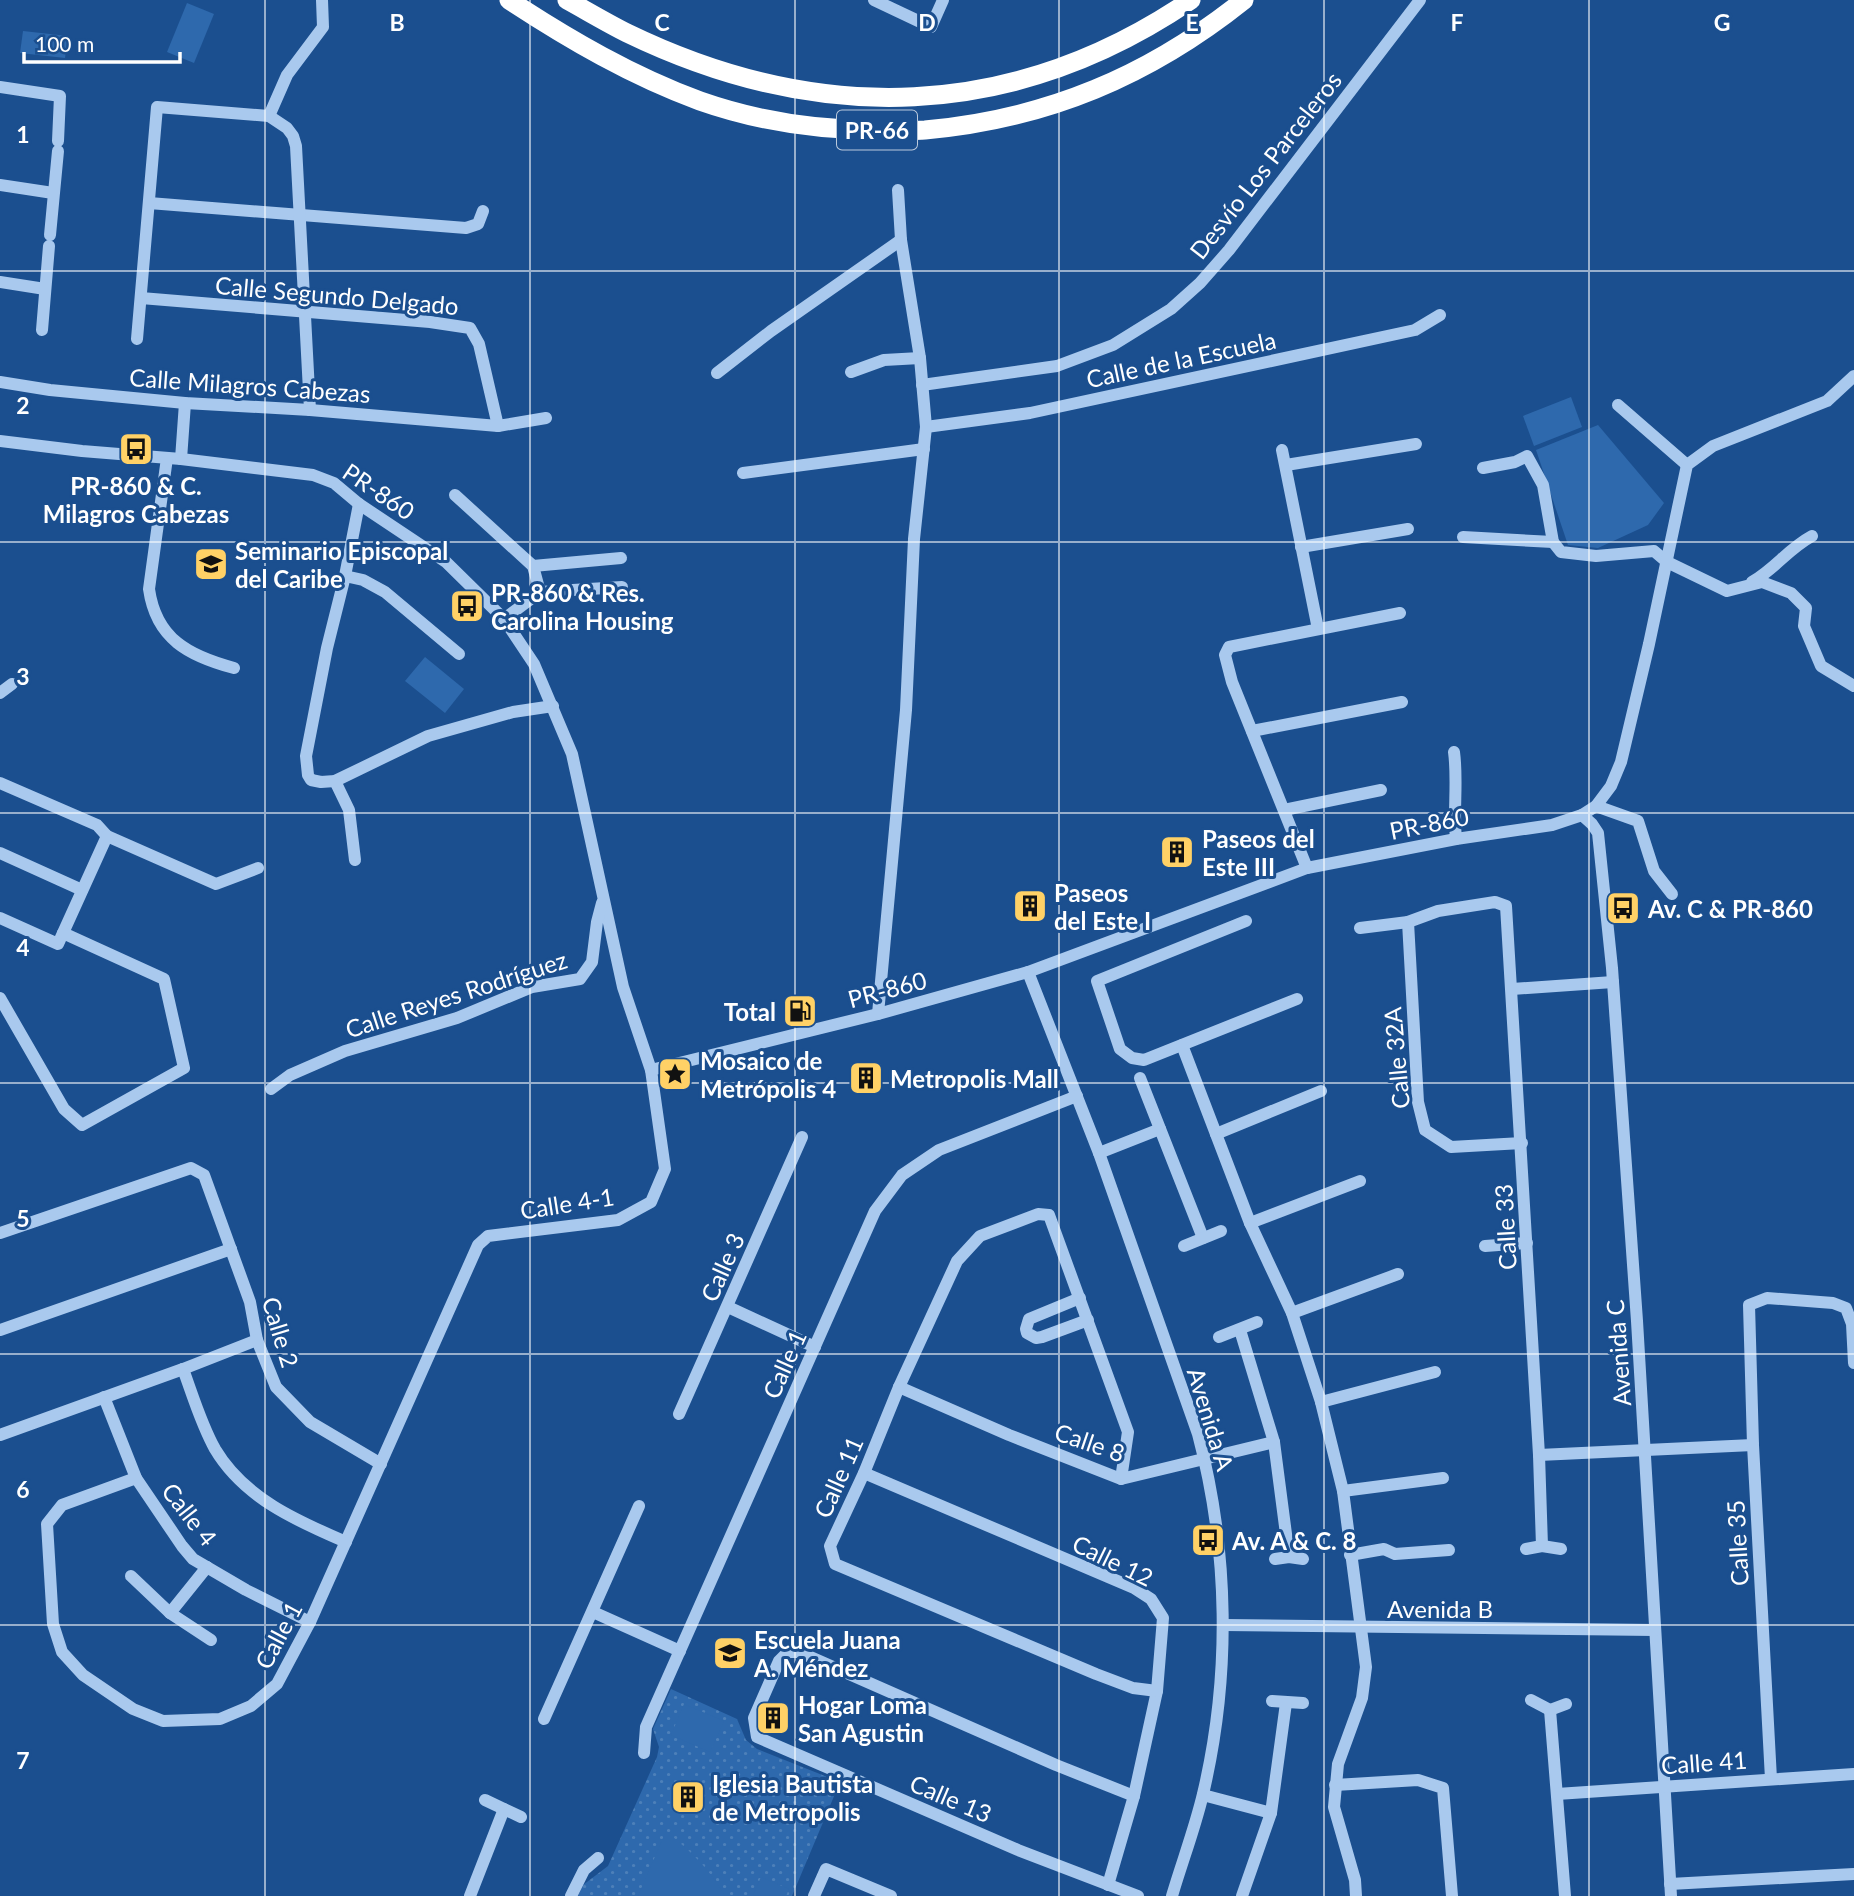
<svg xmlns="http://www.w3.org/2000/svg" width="1854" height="1896" font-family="Lato,sans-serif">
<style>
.park{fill:url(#park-dots)}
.pitch{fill:#2e69ad}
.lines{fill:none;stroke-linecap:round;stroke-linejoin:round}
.minor{stroke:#a9c9ee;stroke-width:12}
.highway{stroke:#fff;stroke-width:19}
.grid{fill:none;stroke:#fff;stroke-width:2;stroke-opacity:0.55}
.labels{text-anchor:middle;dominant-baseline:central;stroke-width:6;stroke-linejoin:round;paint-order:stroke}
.shield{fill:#1b4f8f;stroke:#bbcadd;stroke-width:2}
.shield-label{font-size:23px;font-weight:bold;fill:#fff}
.street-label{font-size:24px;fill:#fff;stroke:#1b4f8f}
.poi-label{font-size:24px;font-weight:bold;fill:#fff;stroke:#1b4f8f;text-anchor:start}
.grid-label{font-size:23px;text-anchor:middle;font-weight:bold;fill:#fff;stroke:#1b4f8f;stroke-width:6;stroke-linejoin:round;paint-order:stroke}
</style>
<defs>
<pattern id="park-dots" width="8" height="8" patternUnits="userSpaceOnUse" patternTransform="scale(1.75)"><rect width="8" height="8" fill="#2e69ad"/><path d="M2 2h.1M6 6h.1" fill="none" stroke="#4d80b9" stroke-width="1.8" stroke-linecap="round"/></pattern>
</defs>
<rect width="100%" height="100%" fill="#1b4f8f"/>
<polygon class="park" points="671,1689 737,1719 746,1740 757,1749 840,1782 792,1896 578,1896 583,1885 608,1866 657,1757 659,1747 653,1729"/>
<g class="pitch">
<polygon points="187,3 214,14 194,63 167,52"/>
<polygon points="23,31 68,36 65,58 20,53"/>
<polygon points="1571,397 1582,427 1534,446 1523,416"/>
<polygon points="1598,425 1664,503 1648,525 1598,548 1568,545 1536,450"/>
<polygon points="425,657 464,689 445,713 405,681"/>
<polygon points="684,1704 724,1721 710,1752 671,1735"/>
<path d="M666 1831C692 1853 707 1866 725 1896H638Z"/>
<polygon points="761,1877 789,1889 786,1896 753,1895"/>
</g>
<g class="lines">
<g class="minor">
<polyline points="874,0 931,27 943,0"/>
<polyline points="0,87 60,96 58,141"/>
<polyline points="269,116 287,75 323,27 322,0"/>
<polyline points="0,185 53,193"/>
<polyline points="149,203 466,228 478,224 483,211"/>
<polyline points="50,235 58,151"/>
<polyline points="0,282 45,289"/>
<polyline points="141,298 430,322 470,328 479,344 498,426"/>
<polyline points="42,330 49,246"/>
<polyline points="137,339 157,107 269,116 287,128 293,136 296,146 310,410"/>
<polyline points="851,372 884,360 920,358"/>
<polyline points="717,373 771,331 901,240"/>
<polyline points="0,382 50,390 185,403 310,410 498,426 546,418"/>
<polyline points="922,385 1057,366 1113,345 1171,309 1200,283 1229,250 1420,0"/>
<polyline points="1618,405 1687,465"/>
<polyline points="926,427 1030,413 1415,330 1440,315"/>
<polyline points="0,441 82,451 181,459 313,475 334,483 359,504 446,562 504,619 534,664 572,754 623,987 651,1070 665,1169 651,1202 618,1220 488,1236 478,1245 310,1622 277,1684 251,1706 220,1719 163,1721 133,1709 83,1675 62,1652 53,1624 47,1524 62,1505 136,1478"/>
<polyline points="1282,450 1318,629"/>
<path d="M167 458 149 589C156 639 189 656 234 668"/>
<polyline points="181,459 185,403"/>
<polyline points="1286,465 1416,444"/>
<polyline points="1483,468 1515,462 1527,456 1543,485 1553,542 1561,552 1596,556 1654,551 1667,562 1727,591 1762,582 1791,593 1806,608 1804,626 1821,666 1854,686"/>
<polyline points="743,473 924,449"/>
<polyline points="455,495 533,566 540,592"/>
<polyline points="359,504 345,576 327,648 306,756 308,775 311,780 321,782 335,781 428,736 513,712 553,706"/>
<polyline points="1463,537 1553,542"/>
<polyline points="1301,547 1408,529"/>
<polyline points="533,566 621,558"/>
<polyline points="345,576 363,580 385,592 459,654"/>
<path d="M1752 582C1776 568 1788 549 1812 536"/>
<polyline points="504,619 540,592 622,587"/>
<polyline points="0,693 12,684"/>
<polyline points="1252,731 1402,702"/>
<path d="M1454 752C1458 781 1453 810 1456 839"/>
<polyline points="335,781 349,810 355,860"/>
<polyline points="0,783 97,825 107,836 58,944 0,918"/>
<polyline points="1596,806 1638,821 1654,871 1672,894"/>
<polyline points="1284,810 1381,790"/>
<polyline points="1582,815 1592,824 1598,833 1612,968 1637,1321 1671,1896"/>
<polyline points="107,836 216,884 258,868"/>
<polyline points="0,853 82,890"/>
<polyline points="1307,868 1232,682 1225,655 1229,647 1400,613"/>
<polyline points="1246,921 1097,981 1120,1049 1132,1058 1144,1060 1297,999"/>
<polyline points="1408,922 1418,1102 1425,1130 1451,1147 1522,1143"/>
<polyline points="1360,928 1408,922 1438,911 1495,902 1506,906 1539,1455 1542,1546"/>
<path d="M1028 972 1099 1153 1198 1434C1229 1551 1231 1676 1203 1794 1195 1828 1182 1862 1172 1896"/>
<polyline points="1512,989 1613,982"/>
<polyline points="0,998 64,1109 82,1125 184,1068 164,979 63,933"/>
<polyline points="878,1014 906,710 914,539 926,427 920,358 901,240 898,190"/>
<polyline points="1182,1045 1250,1223 1292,1313 1321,1402 1343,1491 1366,1667 1362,1698 1338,1764 1334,1807 1355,1880 1356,1896"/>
<polyline points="651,1070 878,1014 1028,972 1307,868 1456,839 1552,825 1582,815 1596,806 1611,786 1621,762 1649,644 1687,465 1713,446 1827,401 1854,376"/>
<polyline points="1140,1078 1203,1238"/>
<polyline points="271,1089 290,1075 345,1051 457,1018 532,987 580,979 592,962 597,922 602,903"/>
<polyline points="1216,1134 1321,1091"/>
<polyline points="1099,1153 1160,1129"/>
<polyline points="1250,1223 1360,1181"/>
<polyline points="0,1233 191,1168 204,1175 250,1302 257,1340 276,1387 310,1422 381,1464"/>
<polyline points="1184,1246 1221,1231"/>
<polyline points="1485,1246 1527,1243"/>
<polyline points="1080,1298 1029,1319 1026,1329 1027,1333 1036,1338 1042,1337 1088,1320"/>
<polyline points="728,1307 815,1347"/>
<polyline points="1292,1313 1398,1274"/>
<polyline points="0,1330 231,1249"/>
<polyline points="1240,1330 1274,1442 1289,1557"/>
<polyline points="1219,1337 1257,1322"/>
<path d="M183 1369C193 1396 201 1424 215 1449 244 1498 297 1521 346 1542"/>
<polyline points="899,1387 1009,1435 1121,1479 1274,1442"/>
<polyline points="104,1397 136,1478 182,1546 193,1559 246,1590 310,1622"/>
<polyline points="1321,1402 1435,1372"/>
<polyline points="679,1414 802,1137"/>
<polyline points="0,1435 183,1369 257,1340"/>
<polyline points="1539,1455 1753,1445"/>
<polyline points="864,1473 1134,1588 1151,1599 1163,1618 1157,1691 1134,1796 1108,1885"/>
<polyline points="1121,1479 1128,1432 1049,1215 1038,1214 980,1236 957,1261 899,1387 864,1473 830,1546 835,1564 1096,1674 1133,1688 1157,1691"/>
<polyline points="1343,1491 1443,1478"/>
<polyline points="1526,1549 1542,1546 1561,1549"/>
<polyline points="1350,1555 1384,1549 1395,1554 1449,1550"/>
<polyline points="1275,1559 1289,1557 1303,1559"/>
<polyline points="131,1576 170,1613 211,1640"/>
<polyline points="593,1612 680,1651"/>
<polyline points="170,1613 207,1567"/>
<polyline points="1224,1625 1655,1630"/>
<polyline points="1531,1700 1550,1710 1566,1704"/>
<polyline points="1272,1701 1303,1703"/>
<polyline points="1550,1710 1565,1896"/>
<polyline points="544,1719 639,1506"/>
<polyline points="644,1753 646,1727 875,1211 902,1175 939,1150 1077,1096"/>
<polyline points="1771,1779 1753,1445 1749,1305 1767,1298 1833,1303 1846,1308 1852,1324 1854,1363"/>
<polyline points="1335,1785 1418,1780 1443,1788 1452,1896"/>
<polyline points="1557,1794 1854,1774"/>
<polyline points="1203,1795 1271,1813"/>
<polyline points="1134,1796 1056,1765 799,1652 788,1652 779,1661 754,1718 757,1737 1018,1850 1138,1896"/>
<polyline points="485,1800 521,1817"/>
<polyline points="1670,1884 1854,1874"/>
<polyline points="470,1896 504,1809"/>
<polyline points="571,1896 584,1870 598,1858"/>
<polyline points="814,1896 826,1869 891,1896"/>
<polyline points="1242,1896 1271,1813 1286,1703"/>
</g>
<g class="highway">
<path d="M509 0C570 40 632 76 700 101 757 121 818 130 877 130 893 130 909 131 925 130 1047 119 1149 76 1244 0"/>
<path d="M567 0C587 11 607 23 627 33 819 126 1013 121 1191 0"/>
</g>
</g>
<path class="grid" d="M265 0V1896M530 0V1896M795 0V1896M1059 0V1896M1324 0V1896M1589 0V1896M0 271H1854M0 542H1854M0 813H1854M0 1083H1854M0 1354H1854M0 1625H1854"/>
<defs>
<g id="bus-square" transform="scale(1.75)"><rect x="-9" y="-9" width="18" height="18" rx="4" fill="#ffd166" stroke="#1b4f8f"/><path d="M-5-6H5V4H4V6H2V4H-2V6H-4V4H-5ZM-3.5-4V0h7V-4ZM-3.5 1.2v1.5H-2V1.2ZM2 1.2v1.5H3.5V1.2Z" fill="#111"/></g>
<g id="school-square" transform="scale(1.75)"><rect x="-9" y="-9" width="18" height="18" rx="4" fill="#ffd166" stroke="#1b4f8f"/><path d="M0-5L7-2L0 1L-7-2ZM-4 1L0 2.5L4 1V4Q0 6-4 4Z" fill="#111"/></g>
<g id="building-square" transform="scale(1.75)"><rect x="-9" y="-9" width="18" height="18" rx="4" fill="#ffd166" stroke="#1b4f8f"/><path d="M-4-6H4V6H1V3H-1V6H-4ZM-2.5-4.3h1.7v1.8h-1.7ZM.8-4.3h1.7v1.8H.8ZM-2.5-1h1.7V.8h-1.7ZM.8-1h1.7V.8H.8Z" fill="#111"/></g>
<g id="fuel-square" transform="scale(1.75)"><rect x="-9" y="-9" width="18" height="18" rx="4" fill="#ffd166" stroke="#1b4f8f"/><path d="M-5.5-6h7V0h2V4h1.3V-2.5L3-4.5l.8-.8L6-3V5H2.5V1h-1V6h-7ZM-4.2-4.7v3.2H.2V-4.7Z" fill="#111"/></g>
<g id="sight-square" transform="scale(1.75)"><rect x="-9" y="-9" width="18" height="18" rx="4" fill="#ffd166" stroke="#1b4f8f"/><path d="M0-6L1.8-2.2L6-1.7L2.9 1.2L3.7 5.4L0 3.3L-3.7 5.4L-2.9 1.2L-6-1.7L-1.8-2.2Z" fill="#111"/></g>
</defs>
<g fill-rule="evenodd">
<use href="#bus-square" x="136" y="449"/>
<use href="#school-square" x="211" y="564"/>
<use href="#bus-square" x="467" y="606"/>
<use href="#building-square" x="1177" y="852"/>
<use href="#building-square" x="1030" y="906"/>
<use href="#bus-square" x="1623" y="908"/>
<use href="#fuel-square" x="800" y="1011"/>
<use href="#sight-square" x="675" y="1074"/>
<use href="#building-square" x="866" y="1078"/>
<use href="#bus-square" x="1208" y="1540"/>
<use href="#school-square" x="730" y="1653"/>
<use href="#building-square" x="773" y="1718"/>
<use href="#building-square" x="688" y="1797"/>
</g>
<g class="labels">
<rect class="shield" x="837" y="110.5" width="80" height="39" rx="5"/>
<g class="shield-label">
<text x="877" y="130">PR-66</text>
</g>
<g class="street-label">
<text transform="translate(1265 165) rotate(-52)">Desvío Los Parceleros</text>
<text transform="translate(337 295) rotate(5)">Calle Segundo Delgado</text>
<text transform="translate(1181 359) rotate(-12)">Calle de la Escuela</text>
<text transform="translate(250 385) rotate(4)">Calle Milagros Cabezas</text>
<text transform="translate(379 491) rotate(34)">PR-860</text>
<text transform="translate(1429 823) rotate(-11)">PR-860</text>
<text transform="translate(887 989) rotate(-15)">PR-860</text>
<text transform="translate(456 994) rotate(-18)">Calle Reyes Rodríguez</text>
<text transform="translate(1396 1058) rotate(-95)">Calle 32A</text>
<text transform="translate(567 1203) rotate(-9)">Calle 4-1</text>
<text transform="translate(1505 1227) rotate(-93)">Calle 33</text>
<text transform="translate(722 1267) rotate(-66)">Calle 3</text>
<text transform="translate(281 1332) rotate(73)">Calle 2</text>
<text transform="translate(1618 1353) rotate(-94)">Avenida C</text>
<text transform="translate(784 1364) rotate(-66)">Calle 1</text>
<text transform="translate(1211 1419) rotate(73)">Avenida A</text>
<text transform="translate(1090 1442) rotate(19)">Calle 8</text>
<text transform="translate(838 1477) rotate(-66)">Calle 11</text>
<text transform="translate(190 1514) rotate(52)">Calle 4</text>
<text transform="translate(1737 1543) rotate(-93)">Calle 35</text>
<text transform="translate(1113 1560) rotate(26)">Calle 12</text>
<text x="1440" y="1608">Avenida B</text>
<text transform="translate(278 1635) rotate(-62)">Calle 1</text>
<text transform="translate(1704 1762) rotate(-4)">Calle 41</text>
<text transform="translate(951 1798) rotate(23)">Calle 13</text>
</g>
<g class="poi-label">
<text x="136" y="485" text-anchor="middle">PR-860 &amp; C.<tspan x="136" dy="28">Milagros Cabezas</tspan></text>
<text x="235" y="550">Seminario Episcopal<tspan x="235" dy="28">del Caribe</tspan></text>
<text x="491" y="592">PR-860 &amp; Res.<tspan x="491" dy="28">Carolina Housing</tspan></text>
<text x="1202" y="838">Paseos del<tspan x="1202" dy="28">Este III</tspan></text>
<text x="1054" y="892">Paseos<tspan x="1054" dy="28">del Este I</tspan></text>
<text x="1648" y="908">Av. C &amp; PR-860</text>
<text x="776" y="1011" text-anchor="end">Total</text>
<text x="700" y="1060">Mosaico de<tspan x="700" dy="28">Metrópolis 4</tspan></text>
<text x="890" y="1078">Metropolis Mall</text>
<text x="1232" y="1540">Av. A &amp; C. 8</text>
<text x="754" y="1639">Escuela Juana<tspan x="754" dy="28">A. Méndez</tspan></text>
<text x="798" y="1704">Hogar Loma<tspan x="798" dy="28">San Agustin</tspan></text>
<text x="712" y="1783">Iglesia Bautista<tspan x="712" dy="28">de Metropolis</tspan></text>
</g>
</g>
<g class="grid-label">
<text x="397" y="31">B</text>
<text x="662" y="31">C</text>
<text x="927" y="31">D</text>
<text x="1192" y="31">E</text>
<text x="1457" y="31">F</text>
<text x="1722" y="31">G</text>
<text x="23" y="143">1</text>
<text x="23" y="414">2</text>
<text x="23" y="685">3</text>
<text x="23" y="956">4</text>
<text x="23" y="1227">5</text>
<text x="23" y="1498">6</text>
<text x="23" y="1769">7</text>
</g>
<path d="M24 52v10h156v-10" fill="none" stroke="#ffffff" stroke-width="3.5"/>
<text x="35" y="52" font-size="21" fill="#ffffff" stroke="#1b4f8f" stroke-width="5" paint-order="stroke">100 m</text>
</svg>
